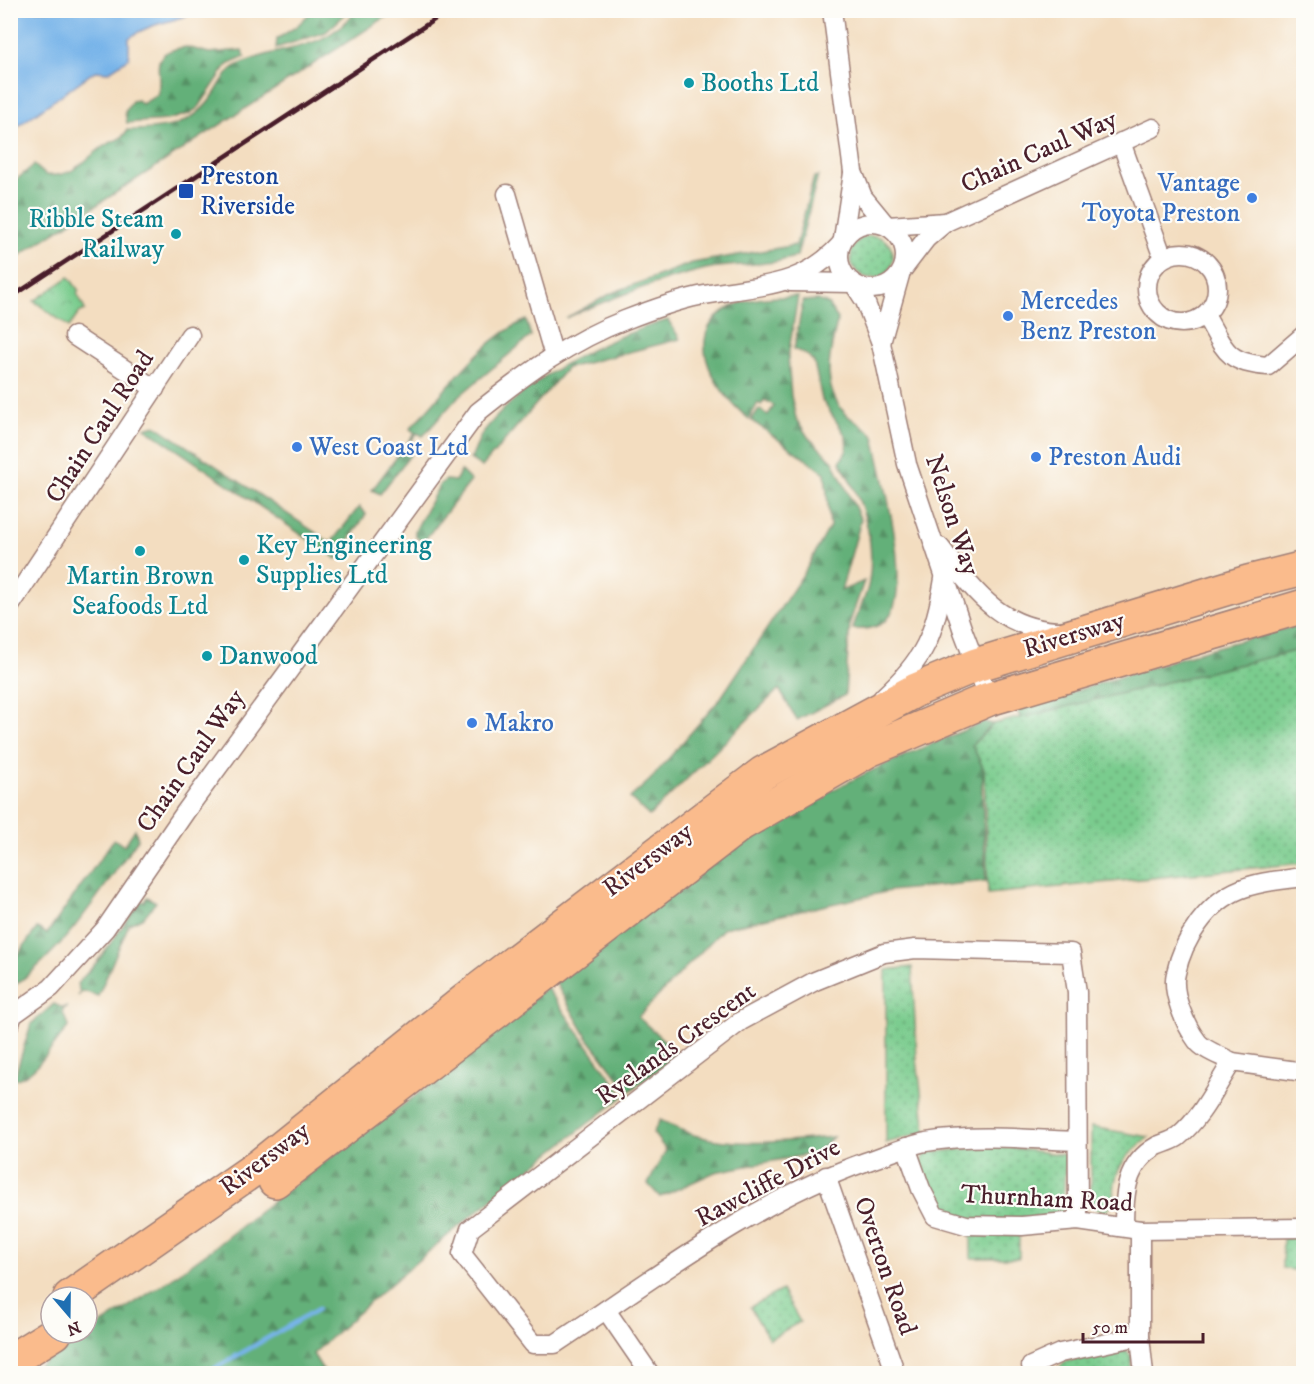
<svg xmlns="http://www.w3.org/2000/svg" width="1314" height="1384" font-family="'IM FELL DW Pica',serif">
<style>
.grass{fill:url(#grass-dots);stroke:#62765c;stroke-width:1.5}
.forest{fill:url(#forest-firs);stroke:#566852;stroke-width:1.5}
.park{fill:url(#park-crowns);stroke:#62765c;stroke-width:1.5}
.water{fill:#77b4e9;stroke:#606a8a;stroke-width:1.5}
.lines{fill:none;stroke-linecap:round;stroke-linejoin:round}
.stream{stroke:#77b4e9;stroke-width:4.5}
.street-casing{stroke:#9e7e76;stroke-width:21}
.highway-casing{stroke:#9e7e76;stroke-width:36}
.street{stroke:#fff;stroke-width:18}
.highway{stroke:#fabb8c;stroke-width:33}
.rail{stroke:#4a1f2b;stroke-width:4.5}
.culture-dot{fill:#0f9aa8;stroke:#fdfcf7;stroke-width:2}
.transit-dot{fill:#1a4fb4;stroke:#fdfcf7;stroke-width:2}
.shop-dot{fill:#3f7fe0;stroke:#fdfcf7;stroke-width:2}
.labels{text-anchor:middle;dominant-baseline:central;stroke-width:4.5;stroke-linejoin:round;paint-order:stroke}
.culture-label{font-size:26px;fill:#0d838f;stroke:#fdfcf7;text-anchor:start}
.street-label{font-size:26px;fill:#4a1f2b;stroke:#fdfcf7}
.transit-label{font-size:26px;fill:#164399;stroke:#fdfcf7;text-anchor:start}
.shop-label{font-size:26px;fill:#366cbe;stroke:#fdfcf7;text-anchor:start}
</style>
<defs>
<pattern id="grass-dots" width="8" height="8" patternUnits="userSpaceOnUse" patternTransform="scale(1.5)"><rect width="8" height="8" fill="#7acc8e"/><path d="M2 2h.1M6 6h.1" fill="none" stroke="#66a574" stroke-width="1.8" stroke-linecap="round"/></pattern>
<pattern id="forest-firs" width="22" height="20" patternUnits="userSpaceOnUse" patternTransform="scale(1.5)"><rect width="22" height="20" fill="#63b079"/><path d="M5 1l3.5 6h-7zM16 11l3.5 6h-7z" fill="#548f63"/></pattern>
<pattern id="park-crowns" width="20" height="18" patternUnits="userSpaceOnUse" patternTransform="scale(1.5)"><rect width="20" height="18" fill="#7acc8e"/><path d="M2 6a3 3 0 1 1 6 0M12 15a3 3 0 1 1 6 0" fill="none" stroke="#66a574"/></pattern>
</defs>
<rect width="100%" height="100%" fill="#fdfcf7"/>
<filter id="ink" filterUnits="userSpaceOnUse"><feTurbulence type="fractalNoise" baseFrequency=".0167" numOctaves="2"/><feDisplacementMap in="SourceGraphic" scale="12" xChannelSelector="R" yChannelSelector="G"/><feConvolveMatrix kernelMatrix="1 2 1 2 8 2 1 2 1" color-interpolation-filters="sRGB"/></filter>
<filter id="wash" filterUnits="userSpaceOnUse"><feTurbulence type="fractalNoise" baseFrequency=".008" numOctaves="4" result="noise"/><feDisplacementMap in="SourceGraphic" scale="24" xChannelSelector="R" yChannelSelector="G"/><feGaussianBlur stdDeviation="1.35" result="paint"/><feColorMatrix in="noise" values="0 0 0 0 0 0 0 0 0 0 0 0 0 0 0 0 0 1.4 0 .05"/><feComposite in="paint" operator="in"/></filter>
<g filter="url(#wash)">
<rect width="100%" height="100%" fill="#f3ddc0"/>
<g class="grass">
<circle cx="872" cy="257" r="21"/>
<polygon points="1303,649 1303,863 988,894 984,770 972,745 993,724"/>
<polygon points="912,967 917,1059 926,1132 886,1143 886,970"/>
<path d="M1091 1127 1149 1137C1124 1157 1112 1169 1114 1203L1106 1211 1097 1210 1091 1205Z"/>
<path d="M995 1146 1066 1155 1062 1214C1016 1221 981 1226 936 1209L919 1166 926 1153Z"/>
<polygon points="1019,1233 1019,1258 971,1258 971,1234"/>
<polygon points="1283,1238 1303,1238 1303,1272 1282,1268"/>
<polygon points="782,1290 800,1322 769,1339 750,1307"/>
<polygon points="1126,1350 1132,1357 1130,1373 1056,1373 1064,1362"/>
</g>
<g class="forest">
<polygon points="312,11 349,11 326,32 276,48 277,39 297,26"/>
<path d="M356 11H395L11 261V184L34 165 46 175C74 178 83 160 104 146 112 141 124 139 127 130 165 130 194 126 215 93 221 83 227 71 238 65 283 43 320 55 356 11Z"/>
<path d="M187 47 209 53 242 50 245 57 227 65 199 107 189 114 167 120 127 123 125 112 132 101 137 100 142 104 157 95C166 74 142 52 187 47Z"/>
<path d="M818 176 797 256C769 267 735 263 706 269 657 281 611 298 566 318L612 293 692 263 796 245 814 177Z"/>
<path d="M798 296 788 357 791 396 796 418 808 437 833 461 861 520 841 591 864 581 850 622 845 695 797 720 779 689 649 816 630 798 650 780 720 699 804 573 830 526 825 473 751 420 759 409 768 415 774 406 765 400 761 405 758 403 749 419C713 390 676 329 738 304 755 297 780 297 798 296Z"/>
<path d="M818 300 828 304 838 319C830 350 820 387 845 413 854 423 866 425 874 436 882 475 912 582 890 615 882 628 868 630 853 629 856 613 867 598 869 581 876 538 862 499 840 462L847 450 846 436 822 400 814 362 807 355 794 349 803 301Z"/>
<path d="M526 320 531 336 457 398 423 436 417 433 409 444 411 454 380 494 372 490 415 433 410 429 417 421C450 386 481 340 526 320Z"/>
<path d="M668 320 680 339 567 368 482 467 470 459C477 450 477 439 484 431 526 378 604 338 668 320Z"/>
<polygon points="155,425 331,543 359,507 366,514 337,559 145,428"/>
<polygon points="461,471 471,481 423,542 415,536 415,531 440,484 446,480 455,481"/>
<polygon points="1303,624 1303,649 1020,718 1017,709 1209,649"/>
<path d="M984 722 993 724 972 745 984 770 982 786 986 881 890 891 724 928 638 1017 679 1054 629 1092 587 1037 555 982C616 937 675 889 737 846 813 794 899 757 984 722Z"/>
<path d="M135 829 138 839C103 889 65 949 15 985L11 983V964L37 928 47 934 114 839 124 846Z"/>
<polygon points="147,897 156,902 144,917 129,924 98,996 83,991 78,996 80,992 77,984 97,962 141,901 144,902"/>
<path d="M546 987 624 1096C518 1177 411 1262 313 1354L325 1373 25 1374 165 1283 212 1249 302 1178 444 1075Z"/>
<path d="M54 1004 63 1008 67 1006 62 1011 69 1026C57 1040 33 1079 14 1079L31 1024Z"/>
<path d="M660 1120C671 1125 682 1131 694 1135 737 1148 789 1141 833 1137L816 1153 715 1172 660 1197 648 1184 666 1150 653 1133Z"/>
</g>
<polygon class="park" points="69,277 79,291 77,293 85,310 79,313 69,327 34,301"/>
<path class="water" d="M11 10H197V11C171 24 153 21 129 38V58L108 72 95 71 11 131Z"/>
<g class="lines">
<polyline class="stream" points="205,1374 318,1309"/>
</g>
</g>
<g filter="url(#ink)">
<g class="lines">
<g class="street-casing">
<g id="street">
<polyline points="832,10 853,172 863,197 886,225"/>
<polyline points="1121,142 1163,258"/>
<polyline points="507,194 554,356"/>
<circle cx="872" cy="256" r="33"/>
<polyline points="888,226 946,222"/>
<polyline points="843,239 853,173"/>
<circle cx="1182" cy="288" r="35"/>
<polyline points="903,269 926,239 946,222 1153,128"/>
<polyline points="790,282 853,283"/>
<polyline points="854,284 865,301 881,343 907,464 963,631 989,699"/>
<path d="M1205 315C1225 349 1225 363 1268 366L1304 335"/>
<polyline points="74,336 155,389"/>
<polyline points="881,343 900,275"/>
<path d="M940 547C974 591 1001 631 1063 631"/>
<polyline points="10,606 190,335"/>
<path d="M883 697C925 659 935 634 944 579"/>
<path d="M10 1023 13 1015 51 988 105 929 186 811 478 412C524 375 570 341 625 320 648 311 675 301 699 296 755 285 800 290 841 244"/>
<polyline points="1232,1062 1304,1072"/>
<path d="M1077 1141C1027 1139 976 1134 926 1142 905 1146 886 1155 865 1162 753 1202 655 1278 555 1344H533L462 1254 470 1229 741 1021 815 981 884 953 915 949 1071 953 1077 992 1078 1221"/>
<polyline points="906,1147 921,1189 935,1216 966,1225 1022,1226 1078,1221 1140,1230 1304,1228"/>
<polyline points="826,1176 896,1374"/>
<path d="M1124 1227C1124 1195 1125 1164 1157 1146 1164 1143 1172 1141 1178 1137 1203 1116 1215 1088 1232 1062 1222 1056 1203 1050 1197 1041 1185 1025 1171 992 1176 973 1183 939 1208 902 1241 889 1260 881 1283 880 1304 877"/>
<polyline points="1140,1230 1140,1336 1144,1374"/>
<polyline points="606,1310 650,1374"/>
<polyline points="1031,1366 1060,1353 1140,1336"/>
</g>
</g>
<g class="highway-casing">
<g id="highway">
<polyline points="275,1181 741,824 869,750 989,699 1304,606"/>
<polyline points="70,1297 260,1165 478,990 763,773 916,690 976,665 1248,582 1304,568"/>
<polyline points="10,1361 55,1333"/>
</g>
</g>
<use href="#street" class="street"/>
<use href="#highway" class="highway"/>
<polyline class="rail" points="10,298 449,10"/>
</g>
</g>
<g class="culture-dot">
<circle cx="689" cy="83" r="6"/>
<circle cx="176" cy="234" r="6"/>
<circle cx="140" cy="551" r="6"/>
<circle cx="244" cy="560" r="6"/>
<circle cx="207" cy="656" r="6"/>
</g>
<rect class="transit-dot" x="178" y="183" width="16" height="16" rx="3"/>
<g class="shop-dot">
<circle cx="1252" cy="198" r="6"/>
<circle cx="1008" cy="316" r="6"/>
<circle cx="297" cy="447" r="6"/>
<circle cx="1036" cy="457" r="6"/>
<circle cx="472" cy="723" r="6"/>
</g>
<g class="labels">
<g class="culture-label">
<text x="701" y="83">Booths Ltd</text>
<text x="164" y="219" text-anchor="end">Ribble Steam<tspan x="164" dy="30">Railway</tspan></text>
<text x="256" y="545">Key Engineering<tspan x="256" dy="30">Supplies Ltd</tspan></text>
<text x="140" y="576" text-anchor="middle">Martin Brown<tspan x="140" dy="30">Seafoods Ltd</tspan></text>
<text x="219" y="656">Danwood</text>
</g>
<g class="street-label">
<text transform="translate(1039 152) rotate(-24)">Chain Caul Way</text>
<text transform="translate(100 427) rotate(-57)">Chain Caul Road</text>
<text transform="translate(952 515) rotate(72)">Nelson Way</text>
<text transform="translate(1074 635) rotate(-17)">Riversway</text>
<text transform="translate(191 761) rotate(-55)">Chain Caul Way</text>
<text transform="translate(648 860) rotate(-37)">Riversway</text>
<text transform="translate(676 1044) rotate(-36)">Ryelands Crescent</text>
<text transform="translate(265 1159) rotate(-37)">Riversway</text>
<text transform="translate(768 1183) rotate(-28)">Rawcliffe Drive</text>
<text transform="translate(1047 1199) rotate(3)">Thurnham Road</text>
<text transform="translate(885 1266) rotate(71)">Overton Road</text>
</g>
<g class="transit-label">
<text x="200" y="176">Preston<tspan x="200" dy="30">Riverside</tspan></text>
</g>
<g class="shop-label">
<text x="1240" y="183" text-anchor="end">Vantage<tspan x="1240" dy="30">Toyota Preston</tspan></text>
<text x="1020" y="301">Mercedes<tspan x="1020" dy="30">Benz Preston</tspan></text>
<text x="309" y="447">West Coast Ltd</text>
<text x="1048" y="457">Preston Audi</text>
<text x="484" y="723">Makro</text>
</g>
</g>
<rect width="1314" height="1384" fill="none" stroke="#fdfcf7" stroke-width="36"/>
<g transform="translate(69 1315) rotate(160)"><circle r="28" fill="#fdfcf7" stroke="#b5a4a5" stroke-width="1.5"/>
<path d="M0-4.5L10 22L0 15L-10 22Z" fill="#1f6fb2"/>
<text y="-9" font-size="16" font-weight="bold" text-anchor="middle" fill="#4a1f2b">N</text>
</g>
<path d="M1083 1333v9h120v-9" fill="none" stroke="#4a1f2b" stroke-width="3"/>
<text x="1092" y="1333" font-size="18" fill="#4a1f2b" stroke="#fdfcf7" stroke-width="4.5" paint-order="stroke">50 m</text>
</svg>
